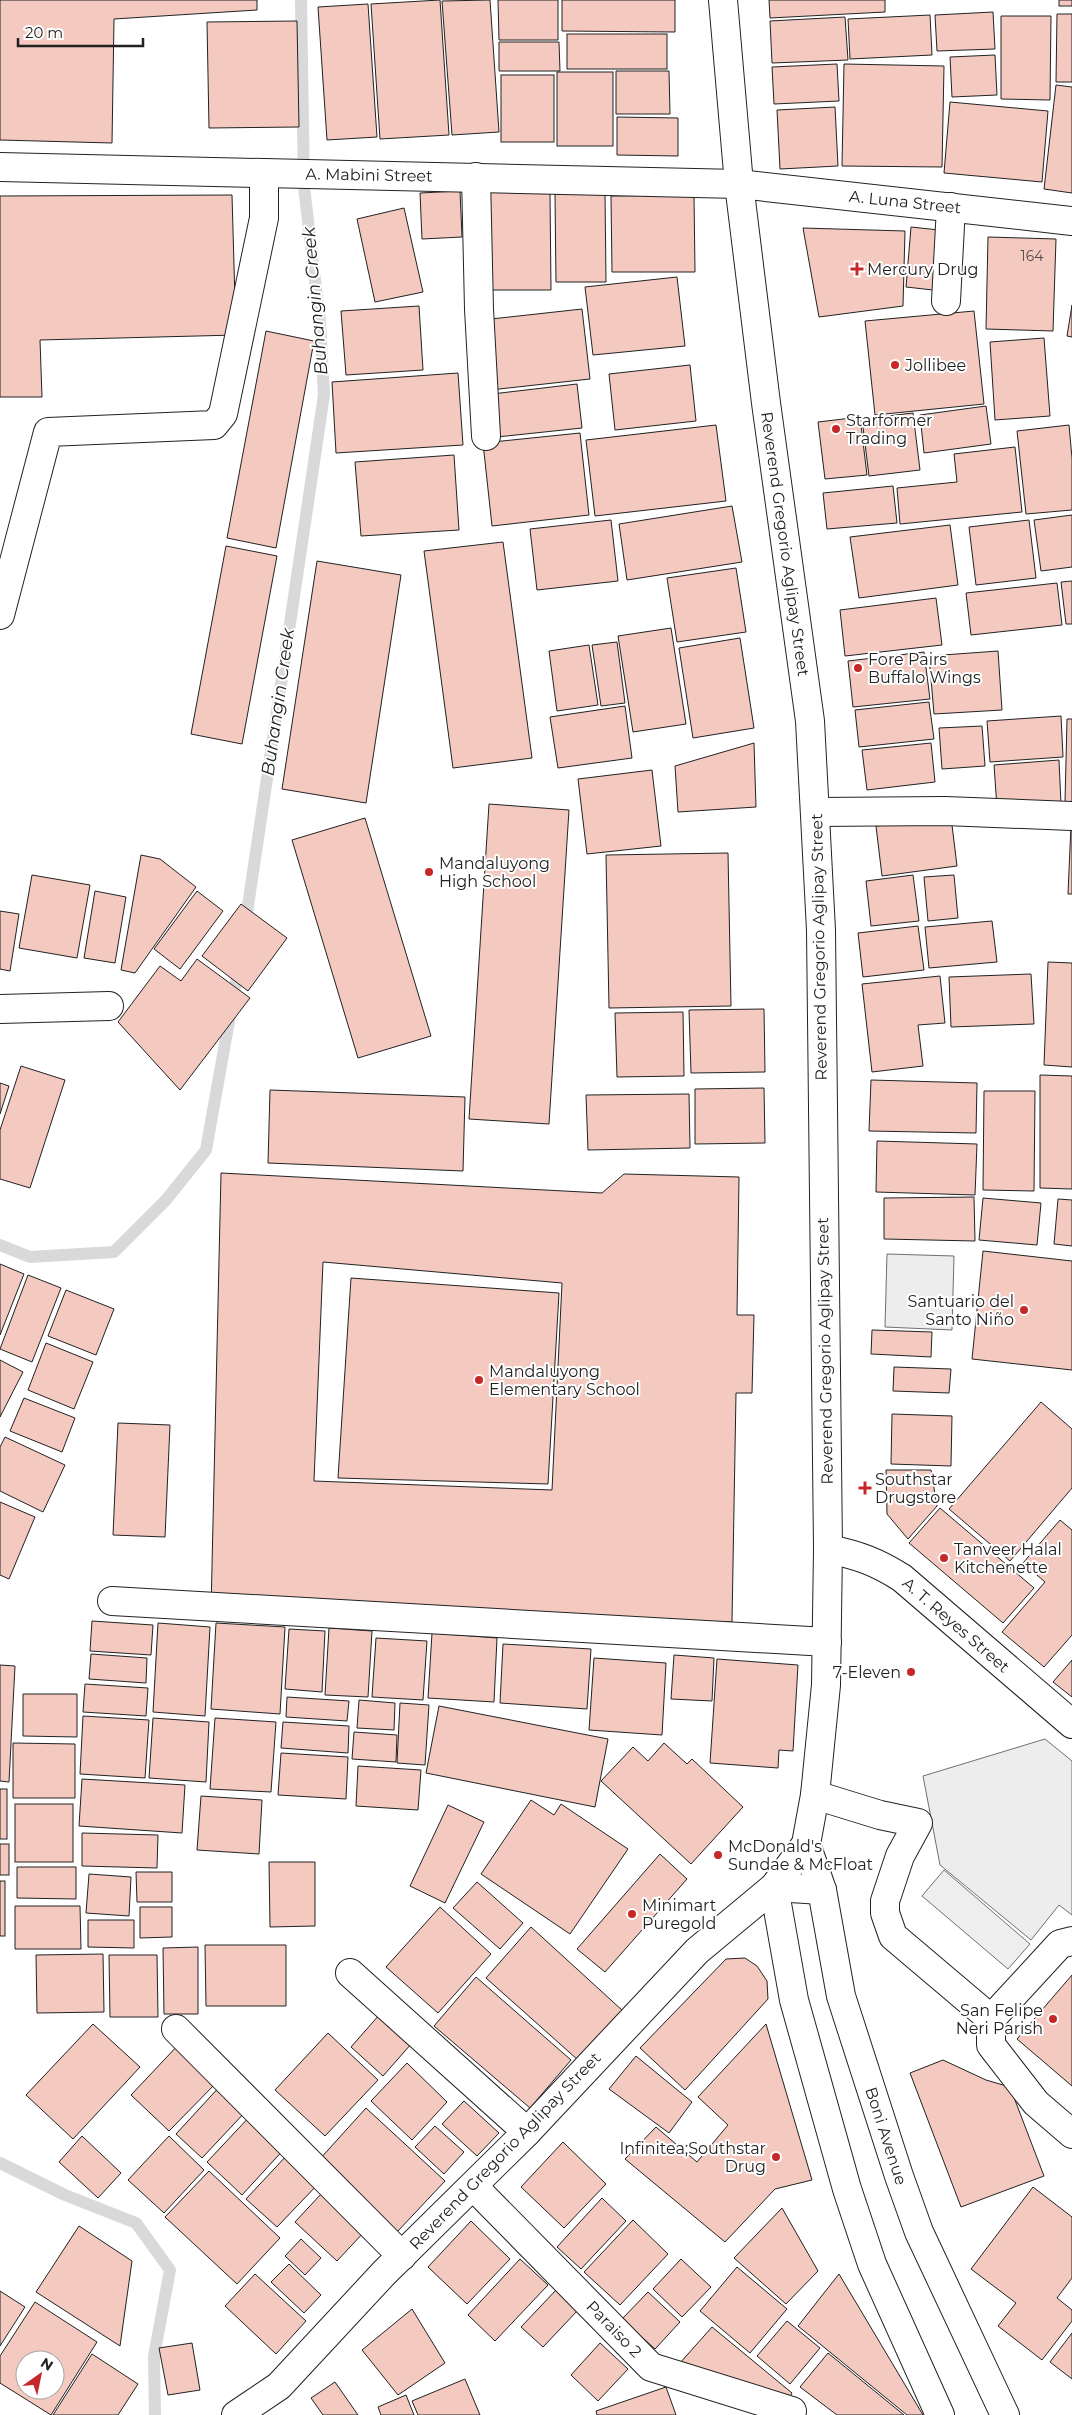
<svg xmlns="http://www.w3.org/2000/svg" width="1072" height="2415" font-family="Montserrat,sans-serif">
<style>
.green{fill:#eee;stroke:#6f6f6f}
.parking{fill:#ededed;stroke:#6f6f6f}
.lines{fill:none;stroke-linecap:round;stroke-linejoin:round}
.stream{stroke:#d9d9d9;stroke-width:12}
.building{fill:#f3c9c0;stroke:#222;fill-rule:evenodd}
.minor-casing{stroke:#222;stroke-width:30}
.major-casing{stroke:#222;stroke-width:30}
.minor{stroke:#fff;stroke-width:28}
.major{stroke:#fff;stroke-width:28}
.poi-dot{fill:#c62828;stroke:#fff;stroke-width:2}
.labels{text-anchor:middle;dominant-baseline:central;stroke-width:4;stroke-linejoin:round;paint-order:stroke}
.number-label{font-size:14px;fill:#564c4a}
.street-label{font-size:16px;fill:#222;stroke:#fff}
.poi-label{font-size:16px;fill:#222;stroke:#fff;text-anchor:start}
.water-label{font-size:18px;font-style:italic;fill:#222;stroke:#fff}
</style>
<rect width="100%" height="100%" fill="#fff"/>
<polygon class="green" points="944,1870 1030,1944 1008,1969 922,1896"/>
<g class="parking">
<polygon points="887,1254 954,1256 952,1330 885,1327"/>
<polygon points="1045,1739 1072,1761 1072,1915 1059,1905 1031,1940 940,1865 923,1776"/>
</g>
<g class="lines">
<g class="stream">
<polyline points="245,926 324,395 320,322 304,187 301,0"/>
<polyline points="0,1245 30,1257 114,1252 166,1200 206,1150 239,965"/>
<polyline points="0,2163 65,2195 136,2223 170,2270 154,2356 155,2415"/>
</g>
</g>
<g class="building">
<polygon points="0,0 257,0 257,10 114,19 112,143 0,140"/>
<polygon points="440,0 449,135 380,139 371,4"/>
<polygon points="490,0 499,132 452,135 442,1"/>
<polygon points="498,0 558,0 558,40 499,40"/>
<polygon points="562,0 675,0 675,32 562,31"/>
<polygon points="769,0 885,0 885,12 770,18"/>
<rect x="1059" y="0" width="13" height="6"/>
<polygon points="368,4 377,137 327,140 318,7"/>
<polygon points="993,12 995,49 937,51 935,15"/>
<polygon points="1057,14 1072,14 1072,82 1056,82"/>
<polygon points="930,15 932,55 850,59 848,19"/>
<polygon points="1001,16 1051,16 1050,100 1001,99"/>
<polygon points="845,17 848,60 772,63 770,21"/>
<polygon points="297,21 299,127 209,128 207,22"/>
<rect x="567" y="34" width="100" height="35"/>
<polygon points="499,42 559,42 560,71 499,71"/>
<polygon points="995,55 997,95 952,97 950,57"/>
<polygon points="837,64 839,101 774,104 772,67"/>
<polygon points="844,64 944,66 942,167 842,166"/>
<polygon points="616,71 669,71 670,114 616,114"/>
<rect x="557" y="72" width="56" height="74"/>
<rect x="501" y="75" width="53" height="67"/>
<polygon points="1056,85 1072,87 1072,193 1044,189"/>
<polygon points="950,102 1048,111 1042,182 944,173"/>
<polygon points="835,107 838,166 780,169 777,110"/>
<polygon points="617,117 678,118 678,156 617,155"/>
<polygon points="460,191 462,237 422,239 420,193"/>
<polygon points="486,192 550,192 551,290 487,290"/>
<polygon points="605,193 606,282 556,282 555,194"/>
<polygon points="232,195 236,335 40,340 42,397 0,397 0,196"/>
<polygon points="694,195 695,272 612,272 611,196"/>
<polygon points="404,208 423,292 375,302 357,219"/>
<polygon points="911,227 939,230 933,290 906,287"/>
<polygon points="803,228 905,231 903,306 819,317"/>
<polygon points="988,237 1056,239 1053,331 986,329"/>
<polygon points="677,277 685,346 593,355 585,287"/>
<polygon points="1072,305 1072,337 1067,336"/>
<polygon points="419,306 423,370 346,375 341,311"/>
<polygon points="582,309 590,379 490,390 482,320"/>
<polygon points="974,311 984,404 875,415 865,321"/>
<polygon points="266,331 314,341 276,548 227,538"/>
<polygon points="1044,338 1050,416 995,420 990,342"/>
<polygon points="690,365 696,421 615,430 609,374"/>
<polygon points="458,373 463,445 336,453 332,382"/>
<polygon points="577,384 582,428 497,437 492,394"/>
<polygon points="986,406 991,444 924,453 920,415"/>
<polygon points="913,413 920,470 869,476 862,419"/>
<polygon points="860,417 867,475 825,479 818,422"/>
<polygon points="716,425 726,501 595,516 586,440"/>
<polygon points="1069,425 1072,458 1072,510 1026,514 1017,431"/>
<polygon points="580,433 589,515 492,526 483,443"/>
<polygon points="1015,447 1022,512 900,524 897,488 957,482 954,454"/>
<polygon points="454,455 459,530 361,536 355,462"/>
<polygon points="893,486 897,523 827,529 823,493"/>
<polygon points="732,506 742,562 627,580 619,524"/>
<polygon points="1072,515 1072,567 1041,571 1034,520"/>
<polygon points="611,520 618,581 537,590 530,529"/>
<polygon points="1029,520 1036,578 976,585 969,527"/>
<polygon points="950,525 958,585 859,598 850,537"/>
<polygon points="503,542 532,758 453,768 424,551"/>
<polygon points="226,546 277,556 242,744 191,734"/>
<polygon points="317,561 401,575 366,803 282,789"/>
<polygon points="736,568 746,632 677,642 667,578"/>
<polygon points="1072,581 1072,624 1066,624 1061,582"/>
<polygon points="1057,583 1062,625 971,635 966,593"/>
<polygon points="936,598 942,645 845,656 840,610"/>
<polygon points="671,628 686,724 633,732 618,636"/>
<polygon points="740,638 754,728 693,738 679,648"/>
<polygon points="617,642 625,703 601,706 592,645"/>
<polygon points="589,645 598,705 557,711 549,651"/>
<polygon points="998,651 1002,710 934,714 929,656"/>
<polygon points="924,652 930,699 853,707 848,661"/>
<polygon points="929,702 934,739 859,747 855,710"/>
<polygon points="625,706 632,758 558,768 550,717"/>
<polygon points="1061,716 1063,757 990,762 987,721"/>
<polygon points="1067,719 1072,719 1072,802 1065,802"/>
<polygon points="982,726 985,766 942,769 939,728"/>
<polygon points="754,743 756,807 678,812 675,766"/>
<polygon points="931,743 935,782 867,790 862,750"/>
<polygon points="1059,760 1061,804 997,808 994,765"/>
<polygon points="652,770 661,846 587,854 578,779"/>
<polygon points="489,804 569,810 549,1124 469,1119"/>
<polygon points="951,817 957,866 882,876 876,826"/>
<polygon points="365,818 431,1036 358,1058 292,840"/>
<polygon points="1071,825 1072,825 1072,894 1068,894"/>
<polygon points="728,853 731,1006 609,1008 606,855"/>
<polygon points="141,855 160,859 196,887 135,973 121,970"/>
<polygon points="32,875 90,885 77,958 19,948"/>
<polygon points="913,875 919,921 871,926 866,881"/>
<polygon points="954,875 958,918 928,921 924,877"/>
<polygon points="95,891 126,897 115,963 84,958"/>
<polygon points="197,891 223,911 180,969 154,949"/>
<polygon points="241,904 287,938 248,991 202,956"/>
<polygon points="0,911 19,914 10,971 0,969"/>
<polygon points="992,921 997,962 929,968 925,927"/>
<polygon points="918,926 924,970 863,977 858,933"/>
<polygon points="197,959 250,998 180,1090 118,1022 160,966 181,981"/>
<polygon points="1048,962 1072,963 1072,1067 1044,1065"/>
<polygon points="1031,974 1034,1024 951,1027 949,977"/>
<polygon points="940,976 945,1023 918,1025 923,1066 872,1072 862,984"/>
<polygon points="764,1009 765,1072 691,1073 689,1010"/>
<polygon points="683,1012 684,1076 617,1077 615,1013"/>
<polygon points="21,1066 65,1080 30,1188 0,1179 0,1130"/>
<polygon points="1040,1075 1072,1076 1072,1189 1040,1188"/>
<polygon points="871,1080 977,1083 976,1133 869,1131"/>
<polygon points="0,1083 9,1086 0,1114"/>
<polygon points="764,1088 765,1143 695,1144 695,1089"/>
<polygon points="270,1090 465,1097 463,1171 268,1163"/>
<polygon points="984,1091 1035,1091 1034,1191 983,1190"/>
<polygon points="689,1094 690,1148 588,1150 586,1095"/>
<polygon points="877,1141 977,1144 975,1195 876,1192"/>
<path d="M221 1173 602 1193 624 1174 739 1177 737 1315H754L752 1393H736L732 1622 211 1610ZM323 1262 562 1283 552 1490 314 1481Z"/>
<polygon points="974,1197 975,1241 884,1239 884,1198"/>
<polygon points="983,1198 1041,1203 1037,1245 979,1240"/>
<polygon points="1058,1199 1072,1200 1072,1246 1054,1244"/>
<polygon points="983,1251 1072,1261 1072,1370 972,1359"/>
<polygon points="0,1264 24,1274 0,1335"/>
<polygon points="28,1275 61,1288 32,1362 0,1349"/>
<polygon points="351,1278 559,1293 548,1484 338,1478"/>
<polygon points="66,1290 114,1309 96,1355 48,1336"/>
<polygon points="872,1330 932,1332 931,1357 871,1354"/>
<polygon points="46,1343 93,1362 74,1409 28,1390"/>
<polygon points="0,1360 23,1372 0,1417"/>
<polygon points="894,1367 951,1369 949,1393 893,1391"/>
<polygon points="24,1398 75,1418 62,1452 10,1431"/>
<polygon points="1041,1402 1072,1429 1072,1488 1010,1561 949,1509"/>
<polygon points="892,1414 952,1416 951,1466 891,1464"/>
<polygon points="118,1423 170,1425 165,1537 113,1535"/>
<polygon points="5,1437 65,1465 43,1512 0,1491 0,1447"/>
<polygon points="886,1470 931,1470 937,1506 908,1539 887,1514"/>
<polygon points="0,1502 35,1517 9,1579 0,1575"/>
<polygon points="940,1508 1034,1588 1003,1623 909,1543"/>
<polygon points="1060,1520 1072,1530 1072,1635 1044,1667 1002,1632 1045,1582 1023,1563"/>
<polygon points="92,1621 153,1625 151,1655 90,1651"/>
<polygon points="158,1623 210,1627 205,1716 153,1712"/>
<polygon points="216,1623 285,1627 280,1714 211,1709"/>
<polygon points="329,1628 372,1631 368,1697 325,1695"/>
<polygon points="289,1629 325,1631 322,1692 285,1689"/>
<polygon points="432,1633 497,1638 494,1702 428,1698"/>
<polygon points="376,1638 427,1641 423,1700 372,1697"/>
<polygon points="503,1644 591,1649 587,1709 500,1703"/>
<polygon points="91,1654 147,1658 146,1683 89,1679"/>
<polygon points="674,1655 714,1658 712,1701 671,1699"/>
<polygon points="594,1658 666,1663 662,1735 589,1730"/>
<polygon points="717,1659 798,1665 793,1751 779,1750 778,1768 710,1763"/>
<polygon points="1072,1660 1072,1697 1053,1682"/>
<polygon points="0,1665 15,1666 9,1782 0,1781"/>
<polygon points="85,1684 148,1688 146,1716 83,1712"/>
<polygon points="23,1694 77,1694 77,1737 23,1736"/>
<polygon points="287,1697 349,1701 347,1721 286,1717"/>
<polygon points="359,1700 395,1703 394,1730 357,1728"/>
<polygon points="400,1703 429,1705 425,1765 397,1763"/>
<polygon points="439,1706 608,1739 595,1807 426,1773"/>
<polygon points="83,1716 149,1720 145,1778 80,1774"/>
<polygon points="153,1718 209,1722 206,1782 149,1778"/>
<polygon points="215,1718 276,1722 271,1792 210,1789"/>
<polygon points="283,1722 349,1726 348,1753 281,1748"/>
<polygon points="354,1732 397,1735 396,1762 352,1759"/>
<polygon points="13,1743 75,1744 75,1798 13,1798"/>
<polygon points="664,1743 687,1764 692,1759 743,1807 691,1864 601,1781 633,1747 648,1761"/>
<polygon points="281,1753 348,1757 346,1799 278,1795"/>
<polygon points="358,1766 421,1770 418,1810 356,1806"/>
<polygon points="82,1779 185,1785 182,1833 79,1826"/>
<rect x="0" y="1789" width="7" height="50"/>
<polygon points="201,1796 262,1800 259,1854 197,1850"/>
<polygon points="531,1800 554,1815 561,1804 628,1849 570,1934 481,1874"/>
<rect x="15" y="1804" width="58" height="58"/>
<polygon points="448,1805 484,1822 445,1903 410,1886"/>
<polygon points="82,1833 158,1835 157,1868 82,1866"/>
<rect x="0" y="1844" width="9" height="31"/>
<polygon points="660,1854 687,1879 605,1972 577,1949"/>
<polygon points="269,1862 315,1862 315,1926 270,1927"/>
<polygon points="17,1867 76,1867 76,1899 17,1898"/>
<polygon points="136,1872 172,1872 172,1902 137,1902"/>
<polygon points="89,1874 131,1877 129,1916 86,1913"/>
<rect x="0" y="1881" width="5" height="55"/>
<polygon points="477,1882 523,1923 500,1949 453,1908"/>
<polygon points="15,1906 80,1906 81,1949 15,1949"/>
<polygon points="140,1907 172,1907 172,1937 140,1938"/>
<polygon points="440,1907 491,1954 438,2013 386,1967"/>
<polygon points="88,1920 134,1920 134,1948 88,1947"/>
<polygon points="531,1927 623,2011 578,2060 486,1978"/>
<polygon points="205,1945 286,1945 286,2006 206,2006"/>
<polygon points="198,1947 198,2014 164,2014 163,1948"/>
<polygon points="103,1954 104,2012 37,2013 36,1955"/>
<polygon points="109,1955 157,1955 158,2017 110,2017"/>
<polygon points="745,1958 757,1966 767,1981 768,1999 685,2090 640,2048 726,1959"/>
<polygon points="1072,1975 1072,2086 1017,2039"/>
<polygon points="476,1977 571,2060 530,2108 434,2026"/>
<polygon points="380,2014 412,2043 383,2076 351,2047"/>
<polygon points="93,2024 140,2067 73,2139 26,2095"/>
<polygon points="766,2024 812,2180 775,2189 725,2242 625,2159 656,2127 697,2162 728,2125 698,2097"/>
<polygon points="328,2033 378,2080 325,2136 275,2090"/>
<polygon points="181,2042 219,2080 169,2131 131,2095"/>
<polygon points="636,2056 692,2102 669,2133 609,2089"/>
<polygon points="943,2060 986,2080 1010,2087 1044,2176 961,2207 910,2073"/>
<polygon points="407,2063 447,2102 412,2140 371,2101"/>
<polygon points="222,2084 248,2109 202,2158 176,2134"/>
<polygon points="464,2101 499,2133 477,2156 442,2124"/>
<polygon points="366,2108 445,2181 397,2232 319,2160"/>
<polygon points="253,2113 287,2146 242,2195 207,2162"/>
<polygon points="435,2126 464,2152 444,2174 415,2147"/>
<polygon points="82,2136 121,2173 98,2198 59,2162"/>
<polygon points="169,2136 204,2170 164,2213 128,2180"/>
<polygon points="563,2142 606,2184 564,2228 521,2187"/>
<polygon points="289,2153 320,2182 277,2227 246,2199"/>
<polygon points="209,2171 280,2238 237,2284 165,2217"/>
<polygon points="1033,2187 1072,2217 1072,2278 1057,2298 1072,2310 1072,2321 1042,2360 998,2326 1016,2303 971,2269"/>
<polygon points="322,2193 364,2232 337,2261 295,2222"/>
<polygon points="602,2198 626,2221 581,2269 557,2247"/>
<polygon points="782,2208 818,2271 786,2304 734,2258"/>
<polygon points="633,2220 668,2254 620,2305 584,2272"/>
<polygon points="471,2221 510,2259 467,2304 428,2267"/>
<polygon points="79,2226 132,2261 120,2346 36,2292"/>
<polygon points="301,2239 321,2258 305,2275 285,2256"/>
<polygon points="520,2259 548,2285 495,2341 468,2315"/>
<polygon points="681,2259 711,2287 682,2317 653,2289"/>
<polygon points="289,2264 321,2295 304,2313 271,2282"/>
<polygon points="737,2267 787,2309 750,2353 700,2311"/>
<polygon points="255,2274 306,2321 276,2354 225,2306"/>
<polygon points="839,2274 923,2415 907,2415 798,2326"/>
<polygon points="557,2289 579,2309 543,2347 521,2327"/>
<polygon points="0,2291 25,2307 0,2346"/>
<polygon points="648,2292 680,2322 655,2349 622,2319"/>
<path d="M35 2302 97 2342 51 2415 0 2383V2356ZM25 2360H55V2390H25Z"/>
<polygon points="412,2309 445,2363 398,2395 362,2350"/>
<polygon points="787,2321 820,2348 790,2384 757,2356"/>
<polygon points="712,2327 792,2393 788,2401 680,2363"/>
<polygon points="1072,2333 1072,2379 1050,2362"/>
<polygon points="192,2343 200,2390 168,2395 159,2348"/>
<polygon points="600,2343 628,2369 598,2401 571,2375"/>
<polygon points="828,2353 904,2415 837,2415 800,2387"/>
<polygon points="92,2354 138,2384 118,2415 53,2415"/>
<polygon points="465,2379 480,2415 418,2415 412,2401"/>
<polygon points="335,2382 358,2415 323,2415 311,2398"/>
<polygon points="666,2387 676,2415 597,2415 596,2411"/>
<polygon points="406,2395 414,2415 381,2415 378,2407"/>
</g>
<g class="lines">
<g class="minor-casing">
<g id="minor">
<polyline points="0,167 739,184 1072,221"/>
<polyline points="476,177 479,309 486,436"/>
<polyline points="946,301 951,207"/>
<polyline points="0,615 48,432 214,425 223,414 264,218 264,173"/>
<polyline points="816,812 945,811 1072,816"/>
<polyline points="0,1009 109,1006"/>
<path d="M828 1549C858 1555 877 1562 902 1578L1072 1724"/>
<polyline points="112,1601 827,1642"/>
<polyline points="815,1795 880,1815 918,1823 900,1856 885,1901 885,1913 893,1936 991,2019"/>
<polyline points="1072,1941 1060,1944 991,2019 991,2045 1036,2103 1072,2134"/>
<polyline points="350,1973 527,2132"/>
<polyline points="176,2029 402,2256"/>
<polyline points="473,2186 651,2367 792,2411"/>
<polyline points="236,2415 279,2386 384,2273 527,2132 697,1951 774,1887 822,1890"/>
</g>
</g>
<g class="major-casing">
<g id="major">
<polyline points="723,0 739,184 766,403 810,721 821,930 828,1549 826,1685 815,1795 806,1844 774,1887 794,2000 847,2189 872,2264 940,2415"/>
<polyline points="806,1844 822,1890 841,1996 899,2176 919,2232 1005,2415"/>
</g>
</g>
<use href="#minor" class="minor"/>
<use href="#major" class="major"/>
</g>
<g class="poi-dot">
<path d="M854.5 261.5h5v5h5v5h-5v5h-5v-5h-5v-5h5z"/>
<circle cx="895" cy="365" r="5"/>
<circle cx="836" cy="429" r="5"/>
<circle cx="858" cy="668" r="5"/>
<circle cx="429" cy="872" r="5"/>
<circle cx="1024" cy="1310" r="5"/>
<circle cx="479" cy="1380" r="5"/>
<path d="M862.5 1480.5h5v5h5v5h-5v5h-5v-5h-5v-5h5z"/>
<circle cx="944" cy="1558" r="5"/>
<circle cx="911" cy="1672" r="5"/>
<circle cx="718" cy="1855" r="5"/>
<circle cx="632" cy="1914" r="5"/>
<circle cx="1053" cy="2019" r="5"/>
<circle cx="776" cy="2157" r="5"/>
</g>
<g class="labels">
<g class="number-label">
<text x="1032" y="256">164</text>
</g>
<g class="street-label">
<text transform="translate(369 175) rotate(1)">A. Mabini Street</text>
<text transform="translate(905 202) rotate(6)">A. Luna Street</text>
<text transform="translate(785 544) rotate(82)">Reverend Gregorio Aglipay Street</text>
<text transform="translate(819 947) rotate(-91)">Reverend Gregorio Aglipay Street</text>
<text transform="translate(825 1351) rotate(-91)">Reverend Gregorio Aglipay Street</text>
<text transform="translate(956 1625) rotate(41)">A. T. Reyes Street</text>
<text transform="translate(886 2136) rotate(72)">Boni Avenue</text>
<text transform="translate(505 2151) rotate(-46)">Reverend Gregorio Aglipay Street</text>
<text transform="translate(614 2329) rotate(46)">Paraiso 2</text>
</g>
<g class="poi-label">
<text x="867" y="269">Mercury Drug</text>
<text x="905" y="365">Jollibee</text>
<text x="846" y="420">Starformer<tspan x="846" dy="18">Trading</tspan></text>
<text x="868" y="659">Fore Pairs<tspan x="868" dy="18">Buffalo Wings</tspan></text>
<text x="439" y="863">Mandaluyong<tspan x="439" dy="18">High School</tspan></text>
<text x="1014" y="1301" text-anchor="end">Santuario del<tspan x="1014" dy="18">Santo Niño</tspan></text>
<text x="489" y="1371">Mandaluyong<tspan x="489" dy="18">Elementary School</tspan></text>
<text x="875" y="1479">Southstar<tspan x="875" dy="18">Drugstore</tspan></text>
<text x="954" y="1549">Tanveer Halal<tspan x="954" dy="18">Kitchenette</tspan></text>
<text x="901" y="1672" text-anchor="end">7-Eleven</text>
<text x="728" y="1846">McDonald's<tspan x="728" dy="18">Sundae &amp; McFloat</tspan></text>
<text x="642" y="1905">Minimart<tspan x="642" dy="18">Puregold</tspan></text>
<text x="1043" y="2010" text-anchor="end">San Felipe<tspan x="1043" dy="18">Neri Parish</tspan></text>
<text x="766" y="2148" text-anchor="end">Infinitea;Southstar<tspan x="766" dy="18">Drug</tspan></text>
</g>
<g class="water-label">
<text transform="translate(315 301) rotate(-95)">Buhangin Creek</text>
<text transform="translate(278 702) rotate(-82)">Buhangin Creek</text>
</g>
</g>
<g transform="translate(40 2375) rotate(33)"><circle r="24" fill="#ffffff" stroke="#a7a7a7"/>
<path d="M0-4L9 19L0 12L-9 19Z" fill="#c62828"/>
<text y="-8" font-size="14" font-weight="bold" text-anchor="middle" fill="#222222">N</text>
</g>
<path d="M18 38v8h125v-8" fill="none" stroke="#222222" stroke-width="2.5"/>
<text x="25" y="38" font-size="15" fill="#222222" stroke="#ffffff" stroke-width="4" paint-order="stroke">20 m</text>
</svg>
